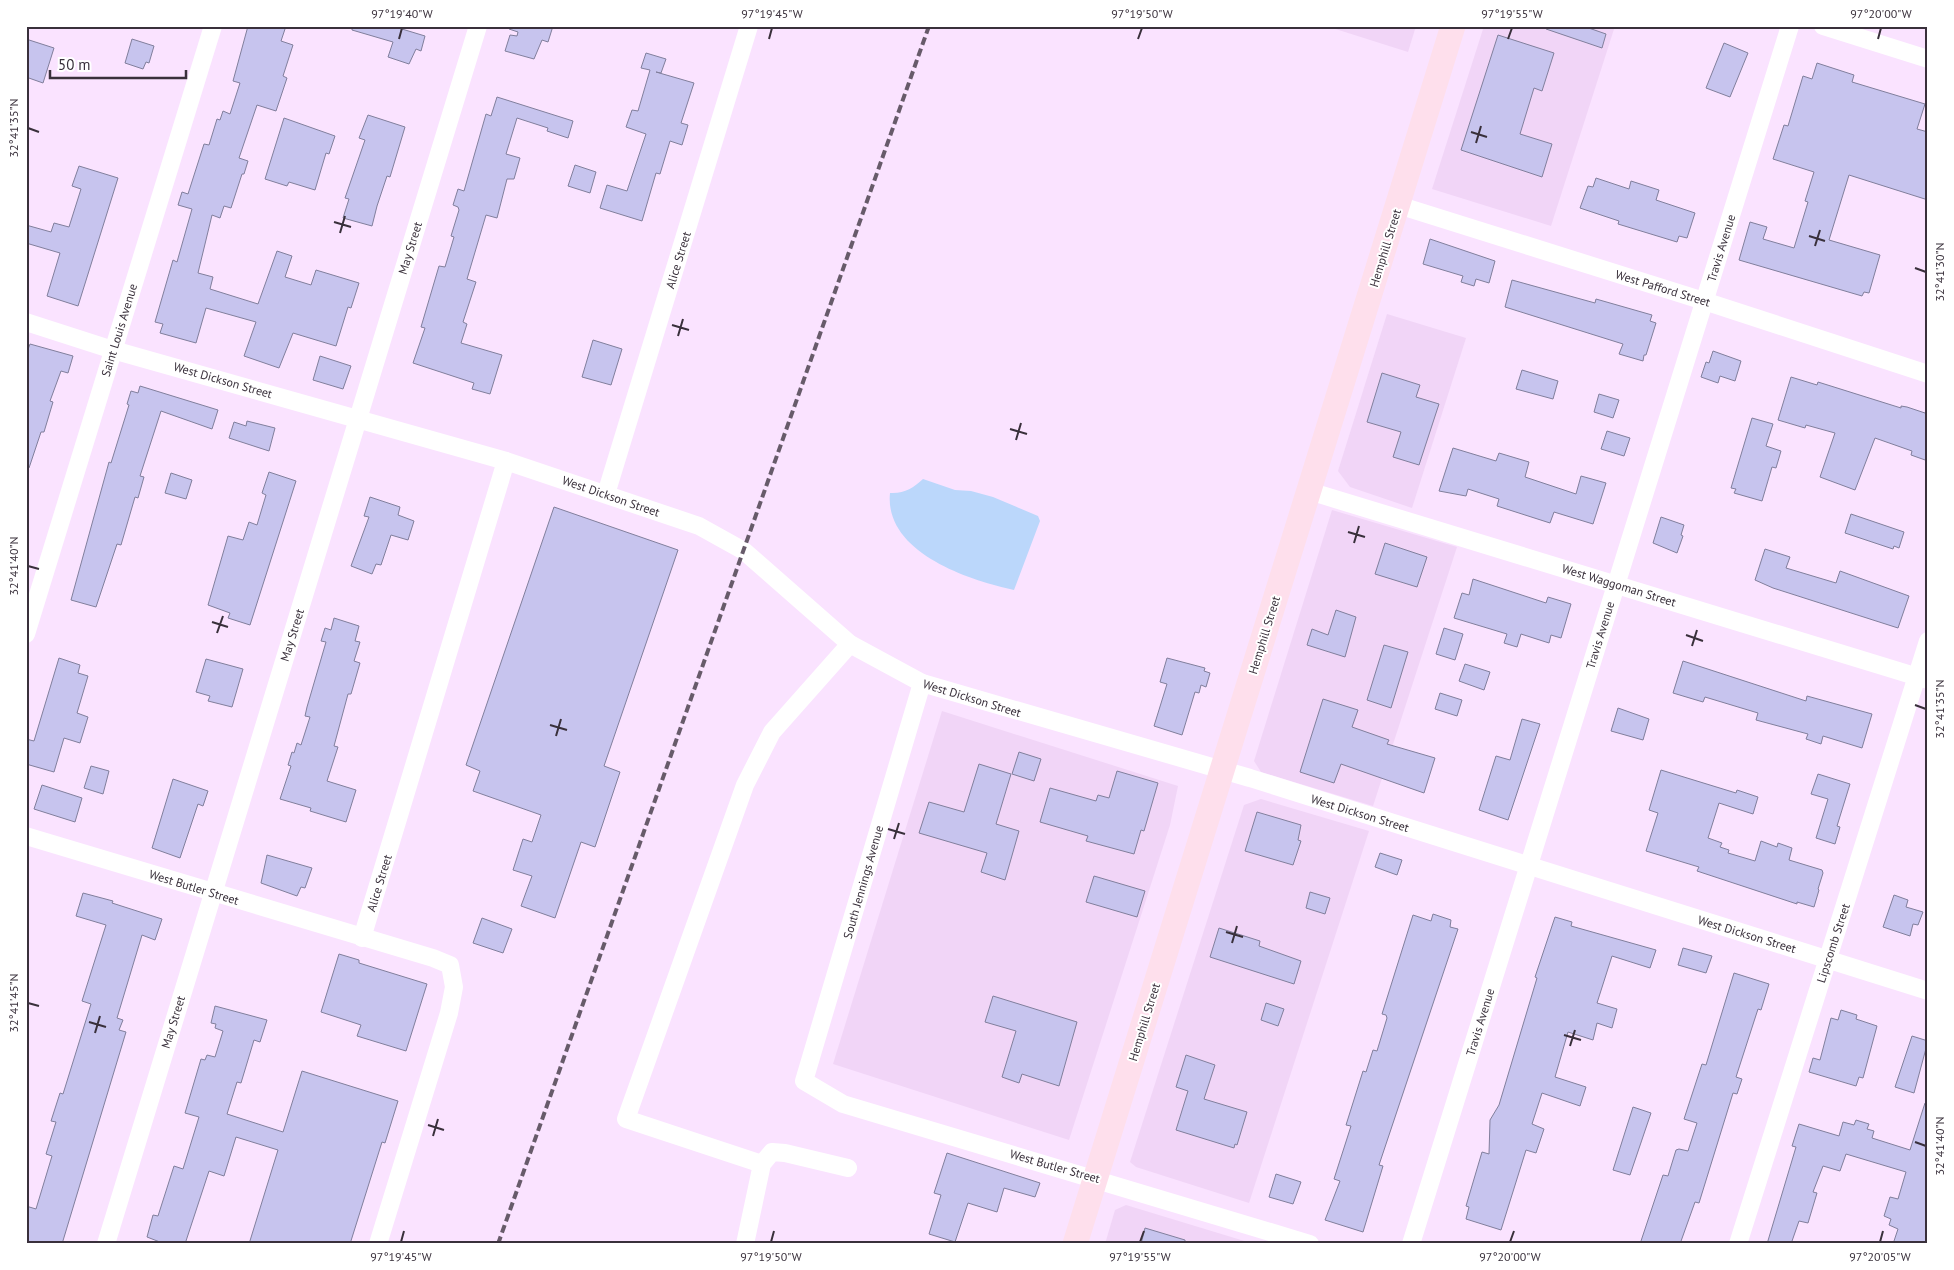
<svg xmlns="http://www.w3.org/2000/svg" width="1954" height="1270" font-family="'PT Sans',sans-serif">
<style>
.built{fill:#f1d5f7}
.water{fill:#bbd7fb}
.building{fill:#c7c4ee;stroke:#817f9c}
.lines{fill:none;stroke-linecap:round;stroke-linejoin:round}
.minor{stroke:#fff;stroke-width:18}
.secondary{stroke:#fedfec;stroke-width:25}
.rail{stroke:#675b6a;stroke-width:4;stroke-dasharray:8 4;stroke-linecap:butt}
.ticks{fill:none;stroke:#39303b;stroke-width:2}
.labels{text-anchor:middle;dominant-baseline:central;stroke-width:4;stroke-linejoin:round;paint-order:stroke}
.street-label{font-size:12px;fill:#39303b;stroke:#fff}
.neatline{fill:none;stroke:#39303b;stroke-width:2}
.ticks-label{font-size:12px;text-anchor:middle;fill:#39303b}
</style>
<rect width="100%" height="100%" fill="#fae3ff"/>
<g class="built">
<polygon points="1326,26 1416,26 1408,52"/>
<polygon points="1484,26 1615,26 1551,226 1432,189"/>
<polygon points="1387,314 1466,338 1412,508 1350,487 1338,471"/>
<polygon points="1332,510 1457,547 1373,806 1261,772 1254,761"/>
<polygon points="942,711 1178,786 1170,825 1069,1140 833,1064"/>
<polygon points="1261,799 1369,831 1249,1203 1136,1167 1130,1162 1244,805"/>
<polygon points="1126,1205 1251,1243 1105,1244 1115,1210"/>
</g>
<path class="water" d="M923 479 955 490 971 491 993 497 1038 516 1040 521 1014 590C968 580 884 552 890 493 904 494 913 488 923 479Z"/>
<g class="building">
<polygon points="248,26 286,26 281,41 293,45 283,76 287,78 276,111 257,105 239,158 248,161 244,174 242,174 231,208 224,206 220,218 212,215 198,273 213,277 210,289 258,304 277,251 292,256 285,277 311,285 316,270 359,283 351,308 348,307 336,346 293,333 279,368 244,356 256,322 206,308 196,343 160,333 163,324 155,322 173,260 177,262 192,209 178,205 182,192 188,194 204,144 209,145 217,119 220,120 223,111 230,114 240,83 233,81"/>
<polygon points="352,26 392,26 425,36 421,51 416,49 409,64 388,57 393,42 352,30"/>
<polygon points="510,26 553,26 548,42 542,40 534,59 505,51 510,35 517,36 518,32 509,29"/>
<polygon points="1547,26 1583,26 1606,34 1602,48 1546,29"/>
<polygon points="1498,35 1554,53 1542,91 1534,88 1520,134 1552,144 1542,177 1461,150"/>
<polygon points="26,39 54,48 43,83 26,77"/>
<polygon points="132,39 154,46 149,63 146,62 143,69 125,63"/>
<polygon points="1724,43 1748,53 1730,97 1706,88"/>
<polygon points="646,53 666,59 661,73 656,72 694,83 681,123 688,125 682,145 670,141 660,174 656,173 642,221 600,208 607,185 627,191 646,134 626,127 632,110 638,111 650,70 641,68"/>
<polygon points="1817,63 1854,75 1852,82 1925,104 1917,129 1928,132 1928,200 1849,175 1829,240 1880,255 1869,293 1864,292 1862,296 1739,260 1750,222 1767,227 1763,239 1794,248 1808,202 1805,201 1814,172 1773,159 1784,125 1788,126 1803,76 1812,79"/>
<polygon points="497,97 573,121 568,138 547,131 548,128 517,118 506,154 520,158 514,179 507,179 497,218 486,215 467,279 476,282 463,322 467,324 461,343 502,355 490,394 472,389 474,383 413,363 425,328 421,327 439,266 445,267 454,237 451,236 459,210 458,207 453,205 458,189 464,191 486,114 491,116"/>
<polygon points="368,115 405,127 390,177 387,176 377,206 372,226 343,218 349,199 345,198 365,140 359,138"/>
<polygon points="284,118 335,136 329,154 326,153 315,190 289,182 287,186 265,179"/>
<polygon points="575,165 596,172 590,193 568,186"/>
<polygon points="79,166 118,178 78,306 47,296 60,253 26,243 26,225 51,232 54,223 69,227 81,189 72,186"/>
<polygon points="1596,178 1629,189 1631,181 1659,190 1656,200 1695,213 1687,238 1679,236 1677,242 1618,224 1619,221 1580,208 1588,186 1593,187"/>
<polygon points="1430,239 1495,261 1489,283 1476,279 1474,286 1461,282 1463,276 1423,264"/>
<polygon points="1512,280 1595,303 1596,299 1652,315 1650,321 1656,323 1646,355 1644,355 1643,361 1619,354 1623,344 1505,307"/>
<polygon points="593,340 622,349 611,385 582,377"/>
<polygon points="30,344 73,356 68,373 61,371 50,401 53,402 44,432 41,432 29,468 26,468 26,355"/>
<polygon points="1713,351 1741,361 1735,381 1720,376 1718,383 1701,377 1706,362 1709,363"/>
<polygon points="320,356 351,366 343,389 313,380"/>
<polygon points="1522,370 1558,381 1553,399 1516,389"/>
<polygon points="1382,373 1420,385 1416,397 1439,404 1419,465 1393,457 1401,432 1367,422"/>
<polygon points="1791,377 1817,385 1818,382 1901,408 1901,406 1907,407 1928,414 1928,461 1911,455 1912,451 1875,438 1855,490 1820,477 1835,433 1806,425 1805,428 1778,420"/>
<polygon points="140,386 218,410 212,429 161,411 140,476 144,477 138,498 135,497 121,545 117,544 96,607 71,600 109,462 111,463 129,405 127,404 131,391 138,393"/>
<polygon points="1599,394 1619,400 1613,418 1594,412"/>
<polygon points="1752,418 1773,424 1766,446 1781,451 1776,468 1772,467 1762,501 1734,493 1736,489 1731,488"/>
<polygon points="247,421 275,428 269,451 229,438 234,422 246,426"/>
<polygon points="1607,431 1630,438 1624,456 1601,449"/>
<polygon points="1453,448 1496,461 1499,453 1529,462 1525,477 1576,494 1581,476 1606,483 1593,524 1554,512 1550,523 1497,506 1499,499 1468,489 1466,496 1439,491"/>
<polygon points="269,472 296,481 250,625 228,618 230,613 208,605 228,536 243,540 249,522 257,525 266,495 262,493"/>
<polygon points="171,473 192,480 186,499 165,493"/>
<polygon points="370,497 400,507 398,515 414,521 408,540 391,535 381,565 376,564 372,574 351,566 369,517 364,516"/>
<polygon points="554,507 678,550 604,766 620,772 595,847 581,842 555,918 521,906 532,876 513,870 523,839 532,842 541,815 473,791 480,771 466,765"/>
<polygon points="1851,514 1904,532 1899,548 1894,546 1893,549 1845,533"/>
<polygon points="1661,517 1684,525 1681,535 1683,536 1677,553 1653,543"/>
<polygon points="1385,543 1427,557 1417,587 1375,574"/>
<polygon points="1765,549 1790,557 1786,568 1836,583 1840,571 1909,596 1898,628 1773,588 1755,580"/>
<polygon points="1473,579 1546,603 1548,597 1571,604 1561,638 1551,635 1549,643 1521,634 1517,647 1504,643 1507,634 1454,618 1462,593 1469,595"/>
<polygon points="1336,610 1356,617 1345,657 1307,645 1312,629 1328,635"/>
<polygon points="334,618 359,626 355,641 360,642 354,661 360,663 351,694 348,694 334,746 338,747 327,781 356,790 346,822 310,811 311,808 280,799 291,766 288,765 292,752 294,753 297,743 301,745 310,717 305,716 307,707 326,642 321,641 325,628 331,630"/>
<polygon points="1444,628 1463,634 1455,660 1436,654"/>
<polygon points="1384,645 1408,652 1391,708 1367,700"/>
<polygon points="59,658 80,665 78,673 88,676 77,713 88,717 80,743 64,738 54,772 26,764 26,739 34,741"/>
<polygon points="1167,658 1205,668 1204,671 1210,673 1206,687 1201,685 1199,693 1195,692 1182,735 1154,726 1167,684 1160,682"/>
<polygon points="206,659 243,669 232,707 208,701 210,696 196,692"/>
<polygon points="1683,661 1806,701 1807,696 1872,714 1862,748 1823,736 1821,744 1806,739 1808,734 1756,720 1758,713 1705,697 1703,702 1673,693"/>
<polygon points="1465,664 1490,672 1484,690 1459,681"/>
<polygon points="1440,693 1462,700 1457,716 1435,709"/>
<polygon points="1323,699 1358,710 1352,727 1389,740 1387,744 1435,758 1424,793 1341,764 1334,783 1300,772"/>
<polygon points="1618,708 1649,719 1643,740 1611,731"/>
<polygon points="1522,719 1540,724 1508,820 1479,810 1496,756 1510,760"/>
<polygon points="1019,752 1041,759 1034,781 1012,774"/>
<polygon points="979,764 1011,774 996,824 1019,831 1005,880 981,872 987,853 919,833 929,802 964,812"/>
<polygon points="91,766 109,771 103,794 84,788"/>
<polygon points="1661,770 1736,793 1737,790 1758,797 1753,814 1719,803 1708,838 1722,843 1720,847 1729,850 1728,853 1755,861 1761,841 1777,847 1778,843 1792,848 1789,860 1822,870 1823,873 1818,889 1819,890 1814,907 1797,902 1797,904 1697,871 1699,867 1646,851 1658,813 1649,810"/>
<polygon points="1117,771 1158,783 1144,831 1141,830 1134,854 1086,841 1088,836 1040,822 1050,788 1096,801 1098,795 1109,798"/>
<polygon points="1818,774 1850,784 1837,826 1840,827 1835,844 1816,838 1828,799 1811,794"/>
<polygon points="173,779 208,791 203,806 198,804 180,858 152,848"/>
<polygon points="42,785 82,798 75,822 34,809"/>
<polygon points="1257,812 1301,825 1298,840 1301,841 1293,865 1245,851"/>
<polygon points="1380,853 1402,860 1397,875 1375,867"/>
<polygon points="267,855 312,868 305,888 301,887 297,896 261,883"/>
<polygon points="1094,876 1145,891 1137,917 1086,902"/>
<polygon points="1310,892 1330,898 1325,914 1306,908"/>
<polygon points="83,893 113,901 112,903 162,919 155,940 142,935 117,1018 123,1020 119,1030 126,1032 62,1244 26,1244 26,1206 36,1209 52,1156 46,1154 56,1122 51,1121 60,1093 63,1094 91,1004 82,1001 106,925 76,916"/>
<polygon points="1894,895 1908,900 1906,907 1923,912 1918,925 1913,924 1910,936 1883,927"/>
<polygon points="1433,914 1451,920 1450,927 1458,929 1379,1165 1383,1166 1363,1232 1325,1220 1340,1181 1334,1179 1351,1126 1346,1125 1363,1071 1366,1072 1373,1050 1377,1051 1387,1018 1386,1015 1382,1014 1413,915 1431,921"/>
<polygon points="1555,917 1572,922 1571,926 1656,950 1650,968 1612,956 1597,1003 1617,1009 1612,1028 1597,1023 1593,1040 1568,1032 1555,1077 1586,1087 1580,1106 1542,1093 1532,1124 1544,1129 1536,1153 1526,1150 1501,1230 1466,1219 1469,1207 1466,1206 1482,1152 1489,1154 1490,1120 1499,1105 1537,978 1535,977"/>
<polygon points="482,918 512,929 503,953 473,943"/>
<polygon points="1219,928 1260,941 1259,946 1301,961 1294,984 1210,957"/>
<polygon points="1683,948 1712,956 1706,973 1678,965"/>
<polygon points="339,954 359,960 359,963 427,984 406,1051 357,1036 361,1025 321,1012"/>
<polygon points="1734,973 1769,984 1761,1010 1758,1009 1736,1077 1742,1079 1737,1094 1733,1093 1699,1203 1695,1202 1680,1244 1640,1244 1663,1175 1668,1176 1676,1150 1679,1149 1688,1151 1697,1123 1684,1119 1702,1064 1706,1065"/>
<polygon points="993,996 1077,1022 1059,1086 1022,1074 1019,1083 1002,1077 1016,1031 985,1022"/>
<polygon points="1266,1003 1284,1009 1278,1026 1261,1020"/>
<polygon points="215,1006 267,1020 260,1042 254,1040 241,1083 237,1082 227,1114 283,1132 302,1071 398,1101 385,1143 382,1142 350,1244 249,1244 278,1150 236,1137 224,1176 209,1171 185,1244 165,1244 147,1237 153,1215 158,1216 174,1166 183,1169 199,1117 185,1113 201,1059 205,1060 207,1055 215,1057 223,1031 215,1028 216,1024 211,1023"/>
<polygon points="1841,1010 1857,1015 1856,1019 1877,1026 1863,1078 1859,1077 1856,1086 1809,1072 1813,1058 1820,1060 1831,1018 1838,1020"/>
<polygon points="1912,1036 1928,1041 1914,1093 1895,1087"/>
<polygon points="1186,1055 1215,1065 1204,1099 1247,1112 1237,1145 1235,1144 1234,1148 1176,1130 1188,1091 1176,1087"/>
<polygon points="1925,1103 1928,1103 1928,1244 1893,1244 1898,1229 1889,1225 1891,1219 1884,1216 1890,1197 1898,1199 1906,1172 1846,1154 1840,1171 1823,1166 1813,1192 1817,1193 1808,1223 1799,1221 1791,1244 1767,1244 1796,1147 1792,1146 1799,1124 1839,1136 1843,1122 1854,1125 1856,1120 1869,1124 1867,1129 1874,1131 1872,1138 1910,1150"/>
<polygon points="1633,1107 1651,1113 1630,1175 1613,1170"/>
<polygon points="947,1153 1040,1183 1035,1197 1004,1188 997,1212 968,1203 955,1242 929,1234 941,1195 934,1193"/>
<polygon points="1276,1174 1301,1182 1293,1204 1269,1197"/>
<polygon points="1145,1228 1185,1240 1185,1244 1141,1244"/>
</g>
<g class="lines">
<g class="minor">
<polyline points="1823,26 1928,59"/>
<polyline points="1398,205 1704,301 1928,374"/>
<polyline points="26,322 113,350 506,461 699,526 744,551 850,644 922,683 1250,778 1928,991"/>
<polyline points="1309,491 1928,680"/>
<polyline points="606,494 749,26"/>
<polyline points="26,634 213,26"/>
<polyline points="922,683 804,1081 843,1104 1310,1244"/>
<polyline points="26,836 433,958 450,965 454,987 449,1013 378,1244"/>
<polyline points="362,938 506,461"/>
<polyline points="762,1164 626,1119 745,785 772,732 850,644"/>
<polyline points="106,1244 478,26"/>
<polyline points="745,1244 762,1164 772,1152 785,1153 848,1168"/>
<polyline points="1411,1244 1790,26"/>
<polyline points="1738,1244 1928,641"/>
</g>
<polyline class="secondary" points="1075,1244 1453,26"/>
<polyline class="rail" points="498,1244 929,26"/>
</g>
<path class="ticks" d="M399 39 402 28M769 39 772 28M1138 39 1142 28M1508 39 1512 28M1878 39 1881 28M28 128 39 132M1471 132 1487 137M1476 143 1481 126M334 222 351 227M340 233 345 216M1809 236 1825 241M1815 246 1820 230M1915 268 1926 272M672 325 689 330M678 336 683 319M1010 429 1027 434M1016 440 1021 423M1348 532 1365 537M1354 543 1359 526M28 566 39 569M212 622 228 627M217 633 223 616M1686 635 1703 641M1692 646 1697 630M1915 705 1926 709M550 725 567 730M556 736 561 719M888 829 905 834M894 839 899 823M1226 932 1243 937M1232 943 1237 926M28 1003 39 1006M89 1022 106 1027M95 1033 100 1016M1564 1035 1581 1040M1570 1046 1575 1030M428 1125 444 1130M433 1136 438 1119M1915 1142 1926 1146M401 1242 404 1231M771 1242 774 1231M1140 1242 1144 1231M1510 1242 1514 1231M1880 1242 1883 1231"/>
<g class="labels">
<g class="street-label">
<text transform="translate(410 248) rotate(-73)">May Street</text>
<text transform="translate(1385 248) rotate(-73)">Hemphill Street</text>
<text transform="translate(1721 248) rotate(-73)">Travis Avenue</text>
<text transform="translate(678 260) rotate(-73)">Alice Street</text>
<text transform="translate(1663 288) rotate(17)">West Pafford Street</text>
<text transform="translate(119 330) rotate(-73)">Saint Louis Avenue</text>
<text transform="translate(223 380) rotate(16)">West Dickson Street</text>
<text transform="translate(611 496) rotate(19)">West Dickson Street</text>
<text transform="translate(1619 585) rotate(17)">West Waggoman Street</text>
<text transform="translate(292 635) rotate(-73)">May Street</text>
<text transform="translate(1264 635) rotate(-73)">Hemphill Street</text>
<text transform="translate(1600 635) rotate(-73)">Travis Avenue</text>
<text transform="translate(972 698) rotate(17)">West Dickson Street</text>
<text transform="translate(1360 813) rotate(17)">West Dickson Street</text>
<text transform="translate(863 882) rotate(-74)">South Jennings Avenue</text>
<text transform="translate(379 883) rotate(-73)">Alice Street</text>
<text transform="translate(194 887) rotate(17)">West Butler Street</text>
<text transform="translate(1747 934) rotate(17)">West Dickson Street</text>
<text transform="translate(1833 943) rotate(-72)">Lipscomb Street</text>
<text transform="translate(173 1022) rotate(-73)">May Street</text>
<text transform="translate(1144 1022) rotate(-73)">Hemphill Street</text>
<text transform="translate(1480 1022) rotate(-73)">Travis Avenue</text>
<text transform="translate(1055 1166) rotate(16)">West Butler Street</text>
</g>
</g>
<rect width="1954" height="1270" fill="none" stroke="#ffffff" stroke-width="55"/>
<path d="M50 70v8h136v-8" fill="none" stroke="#39303b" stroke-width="2.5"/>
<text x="58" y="70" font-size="15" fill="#39303b" stroke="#ffffff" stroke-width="4" paint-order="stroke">50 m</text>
<rect x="28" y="28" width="1898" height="1214" class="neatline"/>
<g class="ticks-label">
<text x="402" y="18">97°19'40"W</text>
<text x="772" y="18">97°19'45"W</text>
<text x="1142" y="18">97°19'50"W</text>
<text x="1512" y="18">97°19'55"W</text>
<text x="1881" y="18">97°20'00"W</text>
<text transform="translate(14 128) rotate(-90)" y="4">32°41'35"N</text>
<text transform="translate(1940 272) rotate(-90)" y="4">32°41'30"N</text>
<text transform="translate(14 566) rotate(-90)" y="4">32°41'40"N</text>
<text transform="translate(1940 709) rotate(-90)" y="4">32°41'35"N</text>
<text transform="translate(14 1003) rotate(-90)" y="4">32°41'45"N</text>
<text transform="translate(1940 1146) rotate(-90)" y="4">32°41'40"N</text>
<text x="401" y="1261">97°19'45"W</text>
<text x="771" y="1261">97°19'50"W</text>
<text x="1140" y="1261">97°19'55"W</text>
<text x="1510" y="1261">97°20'00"W</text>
<text x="1880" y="1261">97°20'05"W</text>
</g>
</svg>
